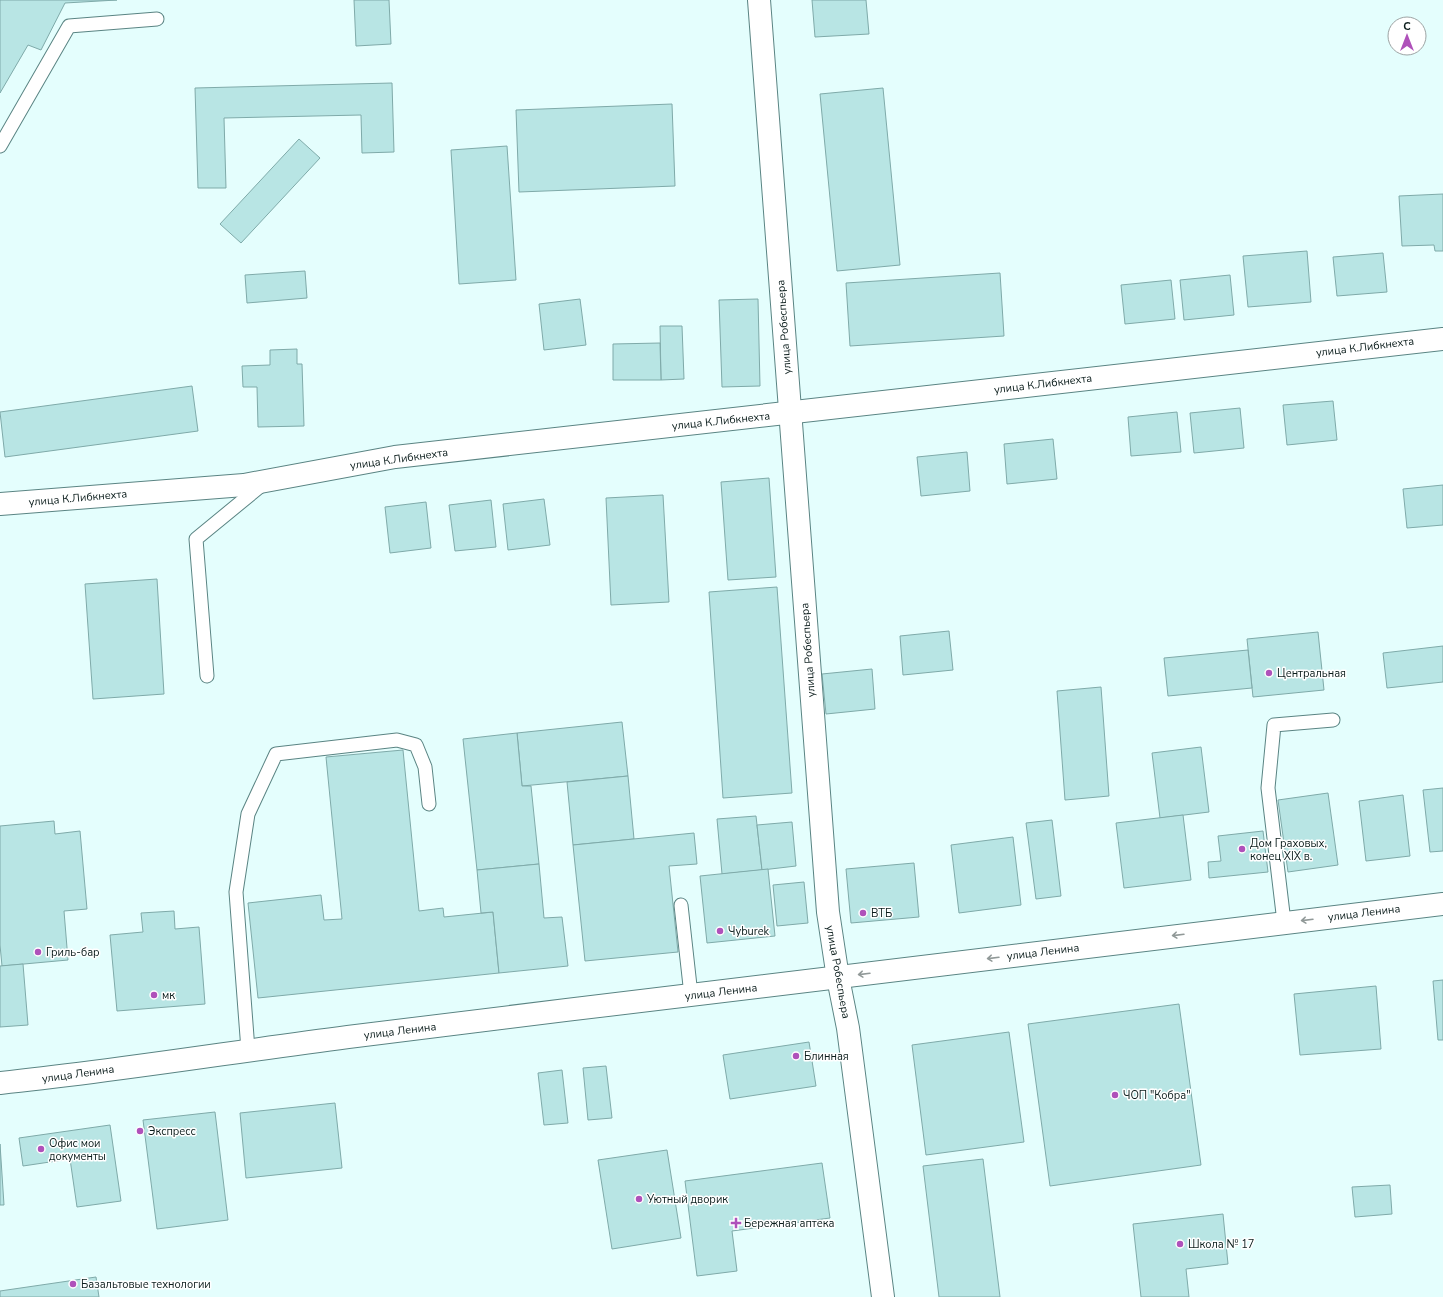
<svg xmlns="http://www.w3.org/2000/svg" width="1443" height="1297" font-family="'Nunito Sans',sans-serif">
<style>
.building{fill:#b8e5e4;stroke:#7faaa9}
.lines{fill:none;stroke-linecap:round;stroke-linejoin:round}
.lane-casing{stroke:#5a8483;stroke-width:15}
.street-casing{stroke:#5a8483;stroke-width:24}
.secondary-casing{stroke:#5a8483;stroke-width:24}
.lane{stroke:#fff;stroke-width:13}
.street{stroke:#fff;stroke-width:22}
.secondary{stroke:#fff;stroke-width:22}
.oneway{stroke:#919998}
.poi-dot{fill:#af51ba;stroke:#fff;stroke-width:1.5}
.labels{text-anchor:middle;dominant-baseline:central;stroke-width:3;stroke-linejoin:round;paint-order:stroke}
.street-label{font-size:11px;fill:#0a1c1b;stroke:#fff}
.poi-label{font-size:11px;fill:#0a1c1b;stroke:#fff;text-anchor:start}
</style>
<rect width="100%" height="100%" fill="#e4fefd"/>
<g class="building">
<polygon points="0,0 117,0 65,3 41,50 28,45 0,93"/>
<polygon points="354,0 389,0 391,44 356,46"/>
<polygon points="812,0 866,0 869,34 815,37"/>
<polygon points="392,83 394,152 362,153 361,115 224,118 226,188 198,188 195,88"/>
<polygon points="883,88 900,265 837,271 820,94"/>
<polygon points="672,104 675,186 519,192 516,110"/>
<polygon points="299,139 320,158 241,243 220,224"/>
<polygon points="507,146 516,280 459,284 451,150"/>
<polygon points="1443,194 1443,251 1435,251 1434,245 1402,246 1399,196"/>
<polygon points="1307,251 1311,302 1248,307 1243,256"/>
<polygon points="1383,253 1387,292 1337,296 1333,257"/>
<polygon points="305,271 307,298 247,303 245,275"/>
<polygon points="1000,273 1004,336 850,346 846,283"/>
<polygon points="1230,275 1234,315 1184,320 1180,280"/>
<polygon points="1171,280 1175,319 1125,324 1121,285"/>
<polygon points="580,299 586,345 544,350 539,304"/>
<polygon points="758,299 760,386 722,387 719,300"/>
<polygon points="660,326 682,326 684,379 661,380"/>
<polygon points="660,343 661,380 613,380 613,344"/>
<polygon points="297,349 297,364 302,364 304,426 258,427 257,387 243,387 242,366 270,365 270,350"/>
<polygon points="192,386 198,431 5,457 0,412"/>
<polygon points="1333,401 1337,440 1287,445 1283,405"/>
<polygon points="1240,408 1244,448 1194,453 1190,413"/>
<polygon points="1177,412 1181,452 1131,456 1128,417"/>
<polygon points="1053,439 1057,479 1007,484 1004,444"/>
<polygon points="967,452 970,491 921,496 917,457"/>
<polygon points="769,478 776,577 728,580 721,482"/>
<polygon points="1443,485 1443,525 1407,528 1403,489"/>
<polygon points="663,495 669,602 611,605 606,498"/>
<polygon points="544,499 550,545 508,550 503,504"/>
<polygon points="491,500 496,547 455,551 449,505"/>
<polygon points="426,502 431,548 390,553 385,507"/>
<polygon points="157,579 164,694 93,699 85,584"/>
<polygon points="777,587 792,793 723,798 709,592"/>
<polygon points="949,631 953,670 903,675 900,636"/>
<polygon points="1318,632 1324,690 1253,697 1247,639"/>
<polygon points="1443,646 1443,682 1387,688 1383,653"/>
<polygon points="1248,650 1252,688 1168,696 1164,658"/>
<polygon points="872,669 875,709 826,714 822,674"/>
<polygon points="1101,687 1109,796 1065,800 1057,691"/>
<polygon points="622,722 628,776 522,786 517,733"/>
<polygon points="517,733 522,786 531,786 539,864 477,870 463,739"/>
<polygon points="1201,747 1209,812 1160,818 1152,753"/>
<polygon points="403,750 419,911 443,908 444,917 493,912 499,973 258,998 248,903 321,895 324,920 342,919 326,757"/>
<polygon points="628,776 634,839 573,845 567,782"/>
<polygon points="1443,788 1443,851 1430,852 1423,790"/>
<polygon points="1328,793 1338,865 1288,872 1278,800"/>
<polygon points="1403,795 1410,856 1366,861 1359,801"/>
<polygon points="1183,815 1191,880 1124,888 1116,823"/>
<polygon points="756,816 762,870 722,874 717,819"/>
<polygon points="1052,820 1061,896 1036,899 1026,823"/>
<polygon points="54,821 55,834 80,831 87,909 64,911 68,960 2,966 0,945 0,826"/>
<polygon points="792,822 796,866 762,870 757,825"/>
<polygon points="1263,831 1268,872 1209,878 1208,862 1221,861 1218,836"/>
<polygon points="694,833 697,864 669,866 678,952 585,961 573,845"/>
<polygon points="1013,837 1021,905 959,913 951,845"/>
<polygon points="914,863 919,917 851,923 846,869"/>
<polygon points="539,864 544,918 562,917 568,966 499,973 493,912 481,913 477,870"/>
<polygon points="768,869 775,936 707,943 700,876"/>
<polygon points="804,882 808,923 777,926 773,885"/>
<polygon points="174,911 175,929 199,927 205,1004 117,1011 110,935 143,932 141,913"/>
<polygon points="23,964 28,1025 0,1027 0,966"/>
<polygon points="1443,980 1443,1040 1438,1040 1433,981"/>
<polygon points="1376,986 1381,1049 1300,1055 1294,994"/>
<polygon points="1179,1004 1201,1165 1050,1186 1028,1024"/>
<polygon points="1009,1032 1024,1142 926,1155 912,1045"/>
<polygon points="809,1042 816,1086 730,1099 723,1055"/>
<polygon points="606,1066 612,1118 588,1120 583,1068"/>
<polygon points="562,1070 568,1123 544,1125 538,1073"/>
<polygon points="335,1103 342,1168 246,1178 240,1113"/>
<polygon points="215,1112 228,1220 157,1229 143,1120"/>
<polygon points="110,1125 121,1201 77,1207 70,1159 23,1166 19,1138"/>
<polygon points="0,1144 4,1205 0,1205"/>
<polygon points="667,1150 681,1238 612,1249 598,1160"/>
<polygon points="983,1159 1000,1297 939,1297 923,1166"/>
<polygon points="822,1163 830,1218 732,1231 737,1271 697,1276 685,1181"/>
<polygon points="1390,1185 1392,1214 1355,1217 1352,1187"/>
<polygon points="1223,1214 1228,1264 1186,1269 1189,1297 1141,1297 1133,1224"/>
<polygon points="96,1277 99,1297 0,1297 0,1291"/>
</g>
<g class="lines">
<g class="lane-casing">
<g id="lane">
<polyline points="0,146 69,26 157,19"/>
<polyline points="207,676 196,539 263,484"/>
<polyline points="681,905 691,995"/>
<polyline points="1284,922 1268,788 1274,725 1333,720"/>
<polyline points="248,1050 236,892 248,814 276,754 397,740 416,745 425,767 429,804"/>
</g>
</g>
<g class="street-casing">
<g id="street">
<polyline points="759,0 828,912 838,978 848,1028 883,1297"/>
<polyline points="0,504 244,485 395,457 1443,339"/>
</g>
</g>
<g class="secondary-casing">
<path id="secondary" d="M0 1083C116 1071 232 1052 348 1037 713 992 1078 946 1443 904"/>
</g>
<use href="#lane" class="lane"/>
<use href="#street" class="street"/>
<use href="#secondary" class="secondary"/>
</g>
<defs><path id="oneway-shaft" d="M-6 0H5M1.5-3L5.5 0L1.5 3" fill="none" stroke-width="1.6" stroke-linecap="round" stroke-linejoin="round"/></defs>
<g class="oneway">
<use href="#oneway-shaft" transform="translate(1307 920) rotate(173)"/>
<use href="#oneway-shaft" transform="translate(1178 935) rotate(173)"/>
<use href="#oneway-shaft" transform="translate(993 958) rotate(173)"/>
<use href="#oneway-shaft" transform="translate(864 974) rotate(173)"/>
</g>
<g class="poi-dot">
<circle cx="1269" cy="673" r="4"/>
<circle cx="1242" cy="849" r="4"/>
<circle cx="863" cy="913" r="4"/>
<circle cx="720" cy="931" r="4"/>
<circle cx="38" cy="952" r="4"/>
<circle cx="154" cy="995" r="4"/>
<circle cx="796" cy="1056" r="4"/>
<circle cx="1115" cy="1095" r="4"/>
<circle cx="140" cy="1131" r="4"/>
<circle cx="41" cy="1149" r="4"/>
<circle cx="639" cy="1199" r="4"/>
<path d="M734 1217h4v4h4v4h-4v4h-4v-4h-4v-4h4z"/>
<circle cx="1180" cy="1244" r="4"/>
<circle cx="73" cy="1284" r="4"/>
</g>
<g class="labels">
<g class="street-label">
<text transform="translate(784 327) rotate(-94)">улица Робеспьера</text>
<text transform="translate(1365 347) rotate(-7)">улица К.Либкнехта</text>
<text transform="translate(1043 384) rotate(-7)">улица К.Либкнехта</text>
<text transform="translate(721 421) rotate(-6)">улица К.Либкнехта</text>
<text transform="translate(399 459) rotate(-8)">улица К.Либкнехта</text>
<text transform="translate(78 498) rotate(-5)">улица К.Либкнехта</text>
<text transform="translate(808 650) rotate(-94)">улица Робеспьера</text>
<text transform="translate(1364 913) rotate(-7)">улица Ленина</text>
<text transform="translate(1043 952) rotate(-7)">улица Ленина</text>
<text transform="translate(838 972) rotate(80)">улица Робеспьера</text>
<text transform="translate(721 992) rotate(-7)">улица Ленина</text>
<text transform="translate(400 1031) rotate(-7)">улица Ленина</text>
<text transform="translate(78 1074) rotate(-8)">улица Ленина</text>
</g>
<g class="poi-label">
<text x="1277" y="673">Центральная</text>
<text x="1250" y="843">Дом Граховых,<tspan x="1250" dy="13">конец XIX в.</tspan></text>
<text x="871" y="913">ВТБ</text>
<text x="728" y="931">Чуburek</text>
<text x="46" y="952">Гриль-бар</text>
<text x="162" y="995">мк</text>
<text x="804" y="1056">Блинная</text>
<text x="1123" y="1095">ЧОП "Кобра"</text>
<text x="148" y="1131">Экспресс</text>
<text x="49" y="1143">Офис мои<tspan x="49" dy="13">документы</tspan></text>
<text x="647" y="1199">Уютный дворик</text>
<text x="744" y="1223">Бережная аптека</text>
<text x="1188" y="1244">Школа № 17</text>
<text x="81" y="1284">Базальтовые технологии</text>
</g>
</g>
<g transform="translate(1407 36)"><circle r="19" fill="#ffffff" stroke="#9da4a4"/>
<path d="M0-3L7 15L0 10L-7 15Z" fill="#af51ba"/>
<text y="-6" font-size="11" font-weight="bold" text-anchor="middle" fill="#0a1c1b">С</text>
</g>
</svg>
